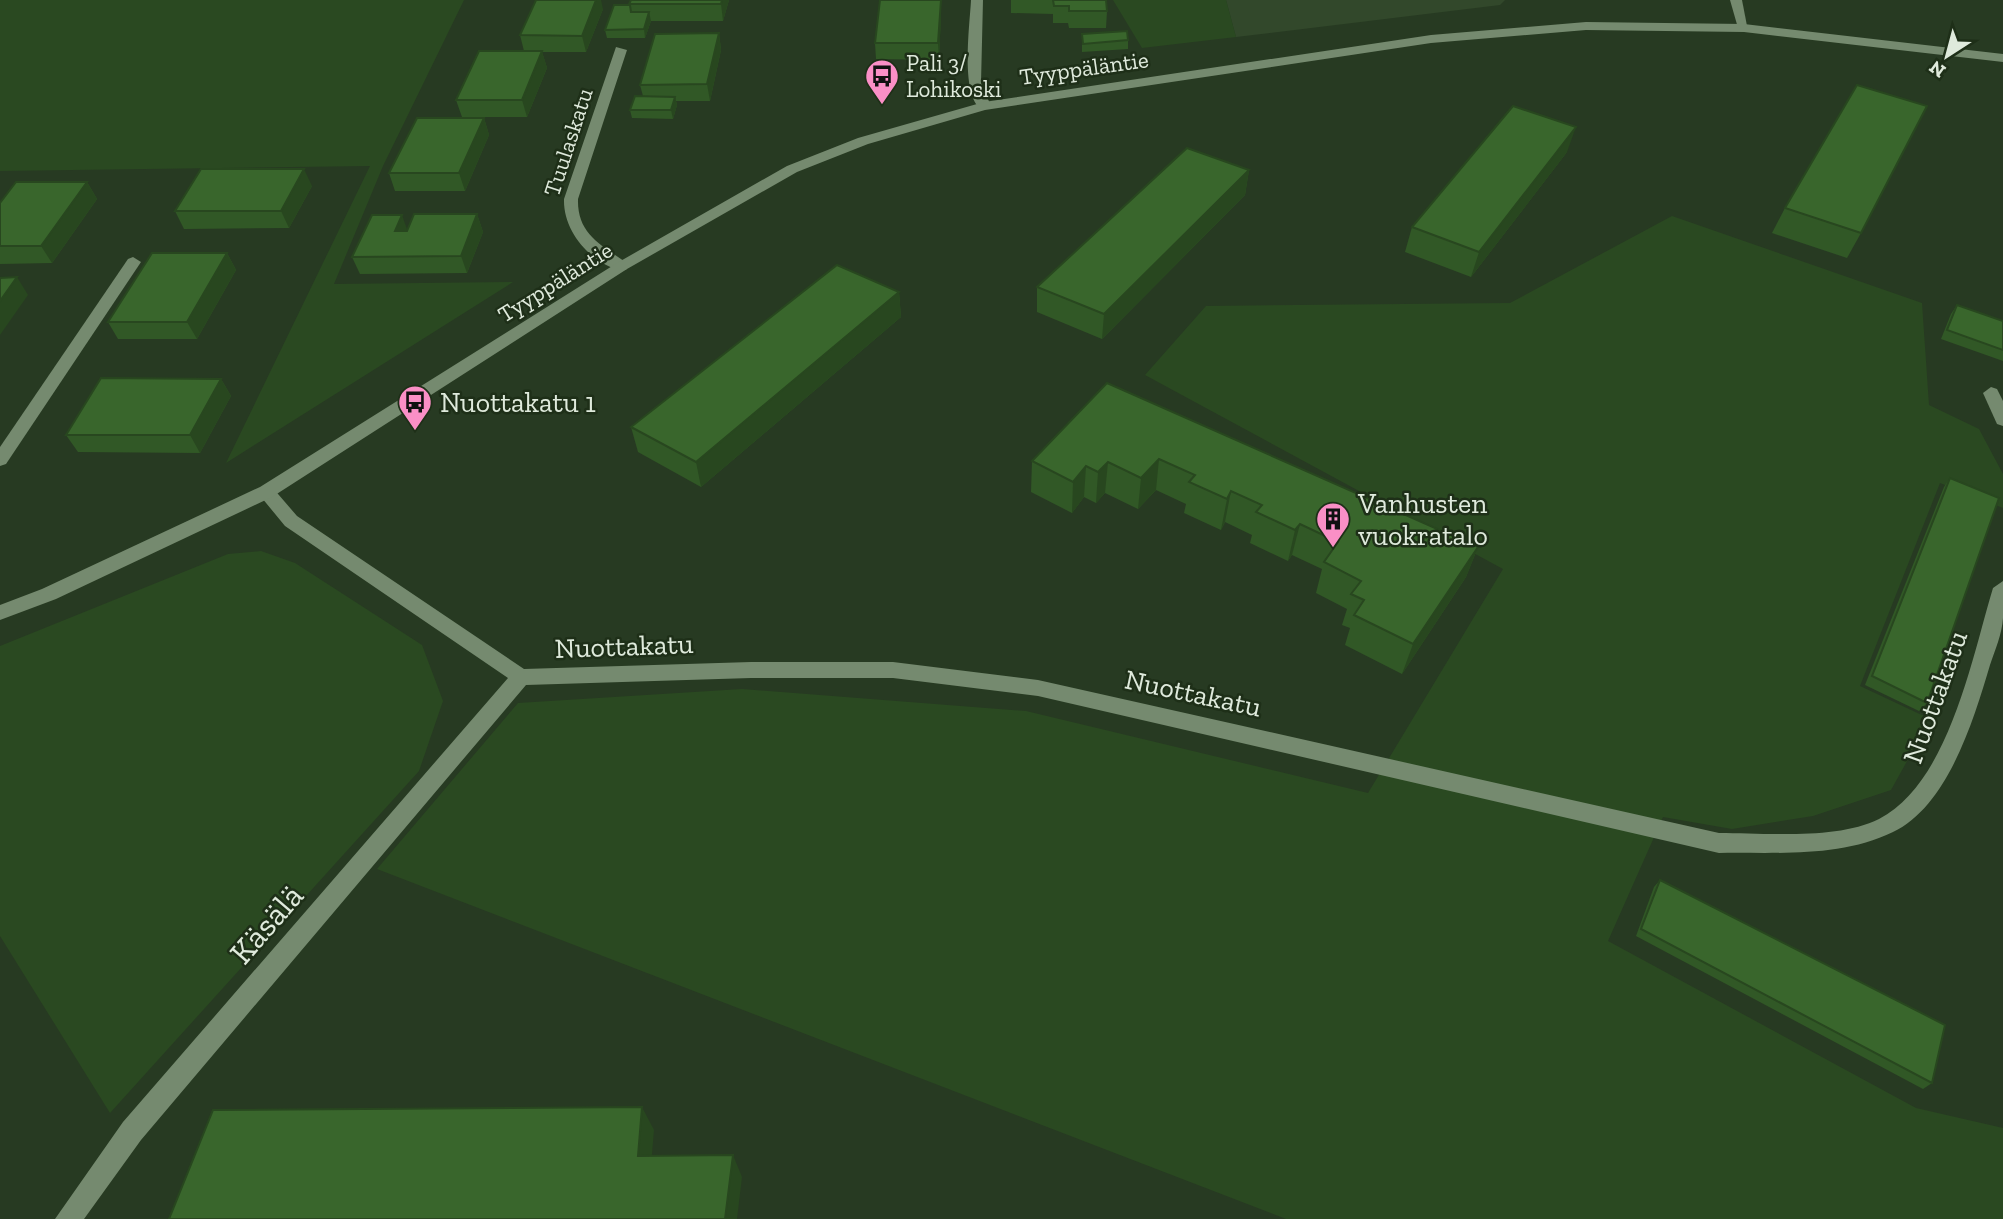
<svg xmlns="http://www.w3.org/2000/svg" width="2003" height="1219" font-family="'Zilla Slab',serif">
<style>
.built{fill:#32482b}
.green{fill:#2a4921}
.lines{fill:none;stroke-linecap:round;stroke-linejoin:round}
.service{fill:#758a6f;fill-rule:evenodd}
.minor{fill:#758a6f;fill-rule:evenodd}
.tertiary{fill:#758a6f;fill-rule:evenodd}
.wall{fill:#315826}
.shaded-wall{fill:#28471f}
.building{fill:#39662c;stroke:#28471f;stroke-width:2}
.labels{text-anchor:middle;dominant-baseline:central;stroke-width:5;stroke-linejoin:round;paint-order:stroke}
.far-poi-label{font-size:23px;fill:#dfeadc;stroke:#1e2f18;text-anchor:start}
.far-street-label{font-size:23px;fill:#dfeadc;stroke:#1e2f18}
.poi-label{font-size:28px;fill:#dfeadc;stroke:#1e2f18;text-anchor:start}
.street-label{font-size:28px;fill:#dfeadc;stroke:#1e2f18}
.near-street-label{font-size:33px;fill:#dfeadc;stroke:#1e2f18}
</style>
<rect width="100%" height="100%" fill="#273a22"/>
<polygon class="built" points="1226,0 1505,0 1500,5 1236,37"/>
<g class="green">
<polygon points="0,0 464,0 383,166 334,284 513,282 226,463 370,166 0,171"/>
<polygon points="1113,0 1226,0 1236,37 1142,48"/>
<polygon points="1672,216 1922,303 1929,405 1979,429 2003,474 2003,508 1940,483 1860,686 1926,717 1916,745 1891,790 1813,816 1732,829 1663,817 1608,941 1916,1108 2003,1128 2003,1219 1286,1219 377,869 518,703 742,689 1026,711 1368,793 1503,569 1145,375 1206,306 1510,303"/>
<polygon points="261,551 295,563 422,645 443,701 419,771 110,1113 0,936 0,646 228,554"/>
</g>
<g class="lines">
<polygon class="service" points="1730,0 1742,0 1748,31 1738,28"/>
<g class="minor">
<path d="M971 0H983L981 83 991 106 984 110C959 102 970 23 971 0Z"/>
<path d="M616 47 627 50 578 199C577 234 601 245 627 263V269L622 271C590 263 563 231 564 199Z"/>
<polygon points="133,257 141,262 6,464 0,466 0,447 128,259"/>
<polygon points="1991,387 1997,389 2003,401 2003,426 1997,424 1983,393"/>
<path d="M266 486 272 487 297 516 524 669 751 662H893L1038 680 1719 833C1766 833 1837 840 1879 819 1949 783 1972 657 1993 588L2003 581C2003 593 2003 606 2003 618 2002 634 1995 650 1990 665 1974 719 1948 806 1893 832 1840 858 1776 852 1719 853L1038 696 893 678H751L526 685 141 1140 84 1219H55L123 1122 508 678 285 526 257 492Z"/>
</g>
<polygon class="tertiary" points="1586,22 1744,24 2003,54 2003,62 1744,32 1586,30 1431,43 985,110 868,144 797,172 627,269 272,497 56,599 0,620 0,605 42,589 260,487 617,263 787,166 858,138 984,102 1431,35"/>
</g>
<g class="wall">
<polygon points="631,0 729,0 723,21 651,21 645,38 607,38 605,30 630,5"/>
<polygon points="1011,0 1106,0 1107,11 1106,28 1069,28 1068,23 1053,23 1053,14 1011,13"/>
<polygon points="603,9 586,52 542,52 547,68 527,117 462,117 456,100 524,51 520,35"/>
<polygon points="941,14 939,60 876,59 875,43"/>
<polygon points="719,33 721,50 710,101 676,101 677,105 673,119 632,118 630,110 643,96 640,85"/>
<polygon points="1082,34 1128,40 1128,49 1082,52"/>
<polygon points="484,118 489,135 465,191 395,191 389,173"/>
<polygon points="1567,152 1471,277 1405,252 1412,227"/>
<polygon points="1249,170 1245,195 1102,339 1037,312 1037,287"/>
<polygon points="87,182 97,199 52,263 0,264 0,203"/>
<polygon points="312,186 289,228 184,229 175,211"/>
<polygon points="1785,208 1861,233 1847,258 1772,233"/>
<polygon points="477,214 483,232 467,273 360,274 352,257 407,230"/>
<polygon points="227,253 236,270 197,339 118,339 108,322"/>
<polygon points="899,292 901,317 701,487 638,452 631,427"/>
<polygon points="1957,305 2003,321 2003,361 1941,339 1951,314"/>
<polygon points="221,379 231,396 200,453 78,452 66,435"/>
<polygon points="1107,383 1478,547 1466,577 1402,674 1345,645 1350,628 1342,625 1347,609 1316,593 1322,569 1292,555 1288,561 1250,543 1252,535 1225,522 1221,530 1184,513 1186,504 1156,490 1138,509 1105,493 1096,503 1084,497 1072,513 1031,492 1032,461"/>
<polygon points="1950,478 1927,703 1919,711 1865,685 1944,487"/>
<polygon points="1660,880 1932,1083 1923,1089 1636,936 1654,887"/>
</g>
<g class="shaded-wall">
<polygon points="596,0 601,0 603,9 586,52 582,36"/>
<polygon points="722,0 729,0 723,21 721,4"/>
<polygon points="941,0 941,14 939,60 938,43"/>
<polygon points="649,12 651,21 645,38 644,29"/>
<polygon points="719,33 721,50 710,101 707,84"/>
<polygon points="542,51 547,68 527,117 522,100"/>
<polygon points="675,97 677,105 673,119 671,110"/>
<polygon points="484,118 489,135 465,191 459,173"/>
<polygon points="1576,127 1567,152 1471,277 1479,252"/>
<polygon points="304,169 312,186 289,228 281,211"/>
<polygon points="1249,170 1245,195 1102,339 1104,314"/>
<polygon points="87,182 97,199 52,263 41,246"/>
<polygon points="477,214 483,232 467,273 461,256"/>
<polygon points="402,215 408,232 395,231"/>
<polygon points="227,253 236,270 197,339 187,322"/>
<polygon points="17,277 28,295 0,335 0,301"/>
<polygon points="899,292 901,317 701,487 696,462"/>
<polygon points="221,379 231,396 200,453 190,435"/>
<polygon points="1159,459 1156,490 1138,509 1141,478"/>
<polygon points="1108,462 1105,493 1096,503 1098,472"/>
<polygon points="1086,466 1084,497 1072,513 1073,482"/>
<polygon points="1231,491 1225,522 1221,530 1227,499"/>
<polygon points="1300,524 1292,555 1288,561 1295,530"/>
<polygon points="1478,547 1466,577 1402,674 1413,644"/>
<polygon points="642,1107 654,1130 650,1178 638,1156"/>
<polygon points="733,1155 742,1177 737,1219 725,1219"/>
</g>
<g class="building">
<polygon points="536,0 596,0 582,36 520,35"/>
<polygon points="631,0 722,0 721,4 629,4"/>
<polygon points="880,0 941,0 938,43 875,43"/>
<polygon points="1053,0 1106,0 1107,11 1069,11 1069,6 1054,6"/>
<polygon points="614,5 630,5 631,12 649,12 644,29 605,30"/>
<polygon points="1127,31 1128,40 1083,44 1082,34"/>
<polygon points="719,33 707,84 640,85 655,34"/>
<polygon points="479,51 542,51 522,100 456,100"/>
<polygon points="1857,85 1927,106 1861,233 1785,208"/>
<polygon points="635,96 675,97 671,110 630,110"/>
<polygon points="1513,106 1576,127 1479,252 1412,227"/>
<polygon points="417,118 484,118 459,173 389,173"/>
<polygon points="1187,148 1249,170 1104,314 1037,287"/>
<polygon points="201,169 304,169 281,211 175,211"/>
<polygon points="16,182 87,182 41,246 0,246 0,203"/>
<polygon points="414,214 477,214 461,256 352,257 372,215 402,215 395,231 407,231"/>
<polygon points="152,253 227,253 187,322 108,322"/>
<polygon points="837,265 899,292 696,462 631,427"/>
<polygon points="17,277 0,301 0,278"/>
<polygon points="1957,305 2003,321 2003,350 1947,330"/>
<polygon points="101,378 221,379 190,435 66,435"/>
<polygon points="1107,383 1478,547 1413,644 1354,615 1364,600 1351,594 1361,581 1324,562 1338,542 1300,524 1295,530 1256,512 1262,505 1231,491 1227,499 1189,482 1195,475 1159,459 1141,478 1108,462 1098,472 1086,466 1073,482 1032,461"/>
<polygon points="1950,478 1999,498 1927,703 1872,676"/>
<polygon points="1660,880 1945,1025 1932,1083 1641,929"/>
<polygon points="642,1107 638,1156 733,1155 725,1219 169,1219 213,1110"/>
</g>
<defs>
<g id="bus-pin" transform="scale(1.75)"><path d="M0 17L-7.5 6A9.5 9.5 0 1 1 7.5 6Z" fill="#fa8fc6" stroke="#1e2f18"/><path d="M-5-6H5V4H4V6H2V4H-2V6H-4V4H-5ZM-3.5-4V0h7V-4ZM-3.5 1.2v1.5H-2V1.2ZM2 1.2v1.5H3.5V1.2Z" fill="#111"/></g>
<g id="building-pin" transform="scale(1.75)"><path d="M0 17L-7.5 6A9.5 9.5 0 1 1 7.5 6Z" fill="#fa8fc6" stroke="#1e2f18"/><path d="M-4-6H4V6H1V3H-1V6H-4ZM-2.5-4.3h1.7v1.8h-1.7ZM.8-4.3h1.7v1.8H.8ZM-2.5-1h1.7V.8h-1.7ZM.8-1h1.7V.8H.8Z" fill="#111"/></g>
</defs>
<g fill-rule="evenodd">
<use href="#bus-pin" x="882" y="76"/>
<use href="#bus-pin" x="415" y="402"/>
<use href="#building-pin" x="1333" y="519"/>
</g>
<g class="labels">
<g class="far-poi-label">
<text x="906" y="63">Pali 3/<tspan x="906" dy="26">Lohikoski</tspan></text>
</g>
<g class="far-street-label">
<text transform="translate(1084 68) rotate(-8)">Tyyppäläntie</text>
<text transform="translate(568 142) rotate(-72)">Tuulaskatu</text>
<text transform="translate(555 282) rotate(-32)">Tyyppäläntie</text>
</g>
<g class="poi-label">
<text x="440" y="402">Nuottakatu 1</text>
<text x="1358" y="503">Vanhusten<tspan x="1358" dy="32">vuokratalo</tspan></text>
</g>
<g class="street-label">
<text transform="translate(624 646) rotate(-2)">Nuottakatu</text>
<text transform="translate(1193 693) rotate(12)">Nuottakatu</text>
<text transform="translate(1935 697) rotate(-70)">Nuottakatu</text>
</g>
<g class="near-street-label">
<text transform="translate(266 924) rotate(-49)">Käsälä</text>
</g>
</g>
<g transform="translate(1947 56) rotate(216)" stroke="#1e2f18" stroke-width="5" paint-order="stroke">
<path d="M0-5L12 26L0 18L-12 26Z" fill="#dfeadc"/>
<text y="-10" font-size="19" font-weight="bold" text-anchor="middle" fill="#dfeadc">N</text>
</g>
</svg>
